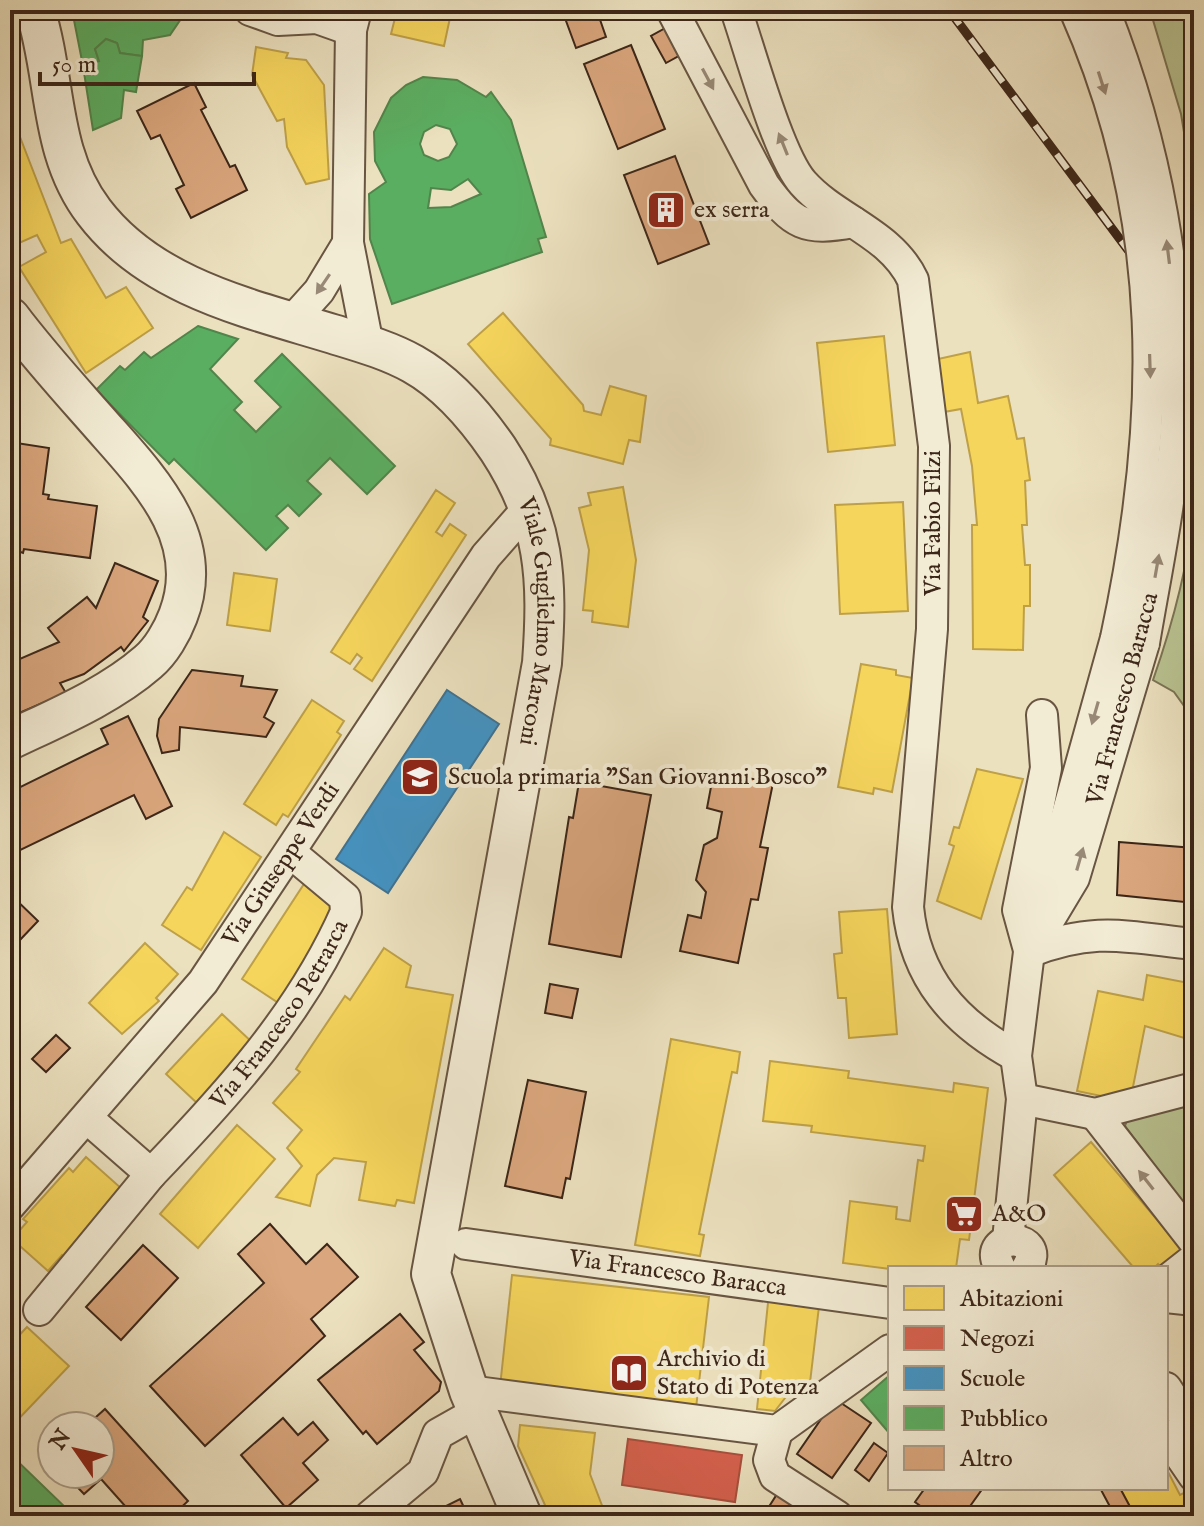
<svg xmlns="http://www.w3.org/2000/svg" width="1204" height="1526" font-family="'IM FELL English',serif">
<style>
.green{fill:#b9c291;stroke:#7a7454;stroke-width:2}
.homes{fill:#f6d55c;stroke:#bea048;stroke-width:2}
.shops{fill:#d6604d;stroke:#a84f3d;stroke-width:2}
.schools{fill:#4393c3;stroke:#417290;stroke-width:2}
.public{fill:#5aae61;stroke:#51854b;stroke-width:2;fill-rule:evenodd}
.building{fill:#daa67d;stroke:#3c2618;stroke-width:2}
.lines{fill:none;stroke-linecap:round;stroke-linejoin:round}
.minor-casing{stroke:#685542;stroke-width:34}
.tertiary-casing{stroke:#685542;stroke-width:42}
.minor{stroke:#f3ecd5;stroke-width:30}
.tertiary{stroke:#f3ecd5;stroke-width:38}
.rail-casing{stroke:#3c2618;stroke-width:9}
.rail{stroke:#f3ecd5;stroke-width:6;stroke-dasharray:18;stroke-linecap:butt}
.minor-bridge-casing{stroke:#685542;stroke-width:34;stroke-linecap:butt}
.minor-bridge{stroke:#f3ecd5;stroke-width:30}
.oneway{fill:#988976}
.labels{text-anchor:middle;dominant-baseline:central;stroke-width:8;stroke-linejoin:round;paint-order:stroke}
.poi-label{font-size:24px;fill:#3c2618;stroke:#f3ecd5;text-anchor:start}
.street-label{font-size:24px;fill:#3c2618;stroke:#f3ecd5}
</style>
<rect width="100%" height="100%" fill="#ece1bf"/>
<filter id="stains"><feTurbulence type="fractalNoise" baseFrequency=".0025" numOctaves="4"/><feColorMatrix values="0 0 0 0 .2 0 0 0 0 .09 0 0 0 0 .02 0 0 0 .5 -.17"/></filter>
<radialGradient id="worn" r=".72"><stop offset=".6" stop-color="#630" stop-opacity="0"/><stop offset="1" stop-color="#630" stop-opacity=".3"/></radialGradient>
<g class="green">
<polygon points="1150,10 1194,10 1194,192 1181,114"/>
<path d="M1194 508V720L1174 692 1153 680C1173 623 1188 568 1194 508Z"/>
<polygon points="1194,1099 1194,1218 1125,1126 1128,1118"/>
</g>
<g class="homes">
<polygon points="397,10 456,10 455,14 451,13 444,46 391,34"/>
<polygon points="256,47 288,53 286,58 306,60 324,85 329,179 306,184 287,147 284,119 277,121 252,75"/>
<polygon points="20,137 61,243 71,239 106,298 126,287 153,328 86,373 19,267 46,252 37,235 10,247 10,142"/>
<polygon points="503,313 583,405 584,411 601,415 610,386 646,396 640,442 629,440 623,464 550,445 551,439 468,344"/>
<polygon points="884,336 895,445 828,452 817,343"/>
<polygon points="970,352 978,403 1008,396 1017,439 1024,438 1030,480 1025,481 1027,525 1022,525 1025,565 1030,565 1030,606 1024,606 1023,650 973,649 972,525 977,525 972,466 961,409 944,412 938,359"/>
<polygon points="623,487 636,560 628,627 592,622 593,611 583,610 589,550 579,508 591,505 588,493"/>
<polygon points="436,490 455,503 436,532 442,536 450,524 466,535 372,681 354,669 362,658 357,654 350,664 331,652"/>
<polygon points="903,502 908,611 840,614 835,505"/>
<polygon points="234,573 277,579 270,631 227,625"/>
<polygon points="861,664 896,670 896,675 913,678 892,792 874,788 873,794 838,787"/>
<polygon points="312,700 344,721 337,732 341,735 288,817 283,814 276,825 244,804"/>
<polygon points="977,769 1023,779 981,919 937,901 954,846 949,844 954,827 959,828"/>
<polygon points="224,832 261,857 201,950 162,925 187,887 192,890"/>
<polygon points="304,884 342,909 280,1004 242,979"/>
<polygon points="887,909 897,1034 849,1038 846,998 838,998 834,954 842,953 839,912"/>
<polygon points="145,943 178,974 156,998 159,1001 122,1034 89,1003"/>
<polygon points="384,948 411,966 406,987 453,995 414,1203 397,1200 395,1206 359,1200 366,1162 334,1158 317,1175 310,1206 276,1197 302,1166 287,1148 302,1130 273,1103 300,1072 296,1069 345,996 350,1000"/>
<polygon points="1147,975 1194,984 1194,1041 1145,1026 1130,1102 1077,1091 1098,991 1143,1000"/>
<polygon points="222,1014 255,1045 198,1104 166,1074"/>
<polygon points="671,1039 740,1052 737,1073 732,1072 699,1234 704,1235 700,1256 635,1245"/>
<polygon points="770,1061 849,1071 848,1078 953,1092 954,1083 988,1088 969,1240 960,1239 956,1268 890,1269 843,1263 850,1201 897,1207 896,1219 910,1221 918,1160 923,1161 925,1146 811,1132 812,1126 763,1121"/>
<polygon points="237,1125 275,1159 198,1248 160,1214"/>
<polygon points="1091,1142 1182,1249 1160,1267 1158,1264 1154,1268 1134,1268 1054,1175"/>
<polygon points="86,1157 122,1189 66,1260 62,1255 48,1271 12,1239 27,1222 23,1219 69,1168 73,1172"/>
<polygon points="512,1275 709,1297 696,1408 500,1387"/>
<polygon points="769,1293 820,1298 809,1391 792,1389 775,1411 757,1409"/>
<polygon points="27,1327 69,1366 10,1428 10,1350 14,1347 11,1344"/>
<polygon points="520,1425 595,1433 590,1474 606,1516 550,1516 518,1446"/>
<polygon points="1166,1468 1180,1495 1192,1489 1194,1516 1135,1516 1120,1488 1166,1488"/>
</g>
<polygon class="shops" points="628,1439 742,1455 735,1502 622,1485"/>
<polygon class="schools" points="447,690 499,724 388,893 336,859"/>
<g class="public">
<polygon points="72,10 187,10 170,35 143,40 142,56 120,53 117,43 106,39 95,49 99,61 83,66"/>
<polygon points="106,39 117,43 120,53 142,56 136,92 124,90 121,118 93,130 83,66 99,61 95,49"/>
<path d="M423 77 457 80 486 97 491 92 511 120 546 237 538 239 542 252 392 304 370 239 369 194 386 182 375 161 374 132 391 98 406 85ZM436 125 450 129 457 144 449 157 438 161 424 155 420 144 424 132ZM468 179 481 194 451 207 428 208 431 188 451 190Z"/>
<polygon points="198,326 238,339 210,369 242,402 234,410 256,432 281,407 255,381 282,354 395,466 367,494 330,458 307,481 321,494 299,516 288,505 276,516 288,528 266,550 174,459 169,464 96,390 120,366 125,370 144,352 151,358"/>
<polygon points="890,1375 890,1434 861,1400"/>
<polygon points="10,1454 67,1509 61,1516 10,1516"/>
</g>
<g class="building">
<polygon points="562,10 600,10 597,11 606,37 576,48"/>
<polygon points="669,26 684,53 666,63 651,36"/>
<polygon points="631,45 665,129 618,149 584,64"/>
<polygon points="194,83 206,107 201,110 230,167 235,165 247,190 191,218 176,189 184,185 160,135 151,139 137,111"/>
<polygon points="675,156 709,244 658,264 624,175"/>
<polygon points="10,442 49,448 43,494 49,495 48,499 97,506 90,558 24,549 23,553 10,548"/>
<polygon points="115,563 158,581 143,617 148,621 124,651 121,647 84,674 60,683 66,693 10,717 10,652 13,662 59,642 48,628 87,597 96,608"/>
<polygon points="192,670 243,676 241,686 277,690 264,717 274,723 266,737 180,727 179,750 162,753 157,736 159,719"/>
<polygon points="128,716 172,806 146,819 134,795 10,855 10,792 108,744 101,729"/>
<polygon points="714,771 773,783 760,847 768,848 758,900 751,899 738,963 680,951 688,915 701,918 706,892 696,880 704,845 717,838 722,812 707,808"/>
<polygon points="579,782 651,795 621,957 549,944 569,817 573,818"/>
<polygon points="1119,842 1194,848 1194,903 1117,895"/>
<polygon points="10,894 38,921 18,942 10,935"/>
<polygon points="550,984 578,989 572,1018 545,1013"/>
<polygon points="56,1035 70,1048 46,1072 32,1059"/>
<polygon points="528,1080 586,1092 570,1179 566,1178 562,1198 505,1186"/>
<polygon points="270,1224 306,1264 327,1244 358,1277 311,1319 325,1336 205,1446 150,1386 264,1283 238,1254"/>
<polygon points="143,1245 178,1278 121,1340 86,1307"/>
<polygon points="400,1314 424,1342 414,1350 441,1382 439,1391 377,1444 366,1431 363,1434 318,1380"/>
<polygon points="835,1399 871,1423 832,1478 797,1454"/>
<polygon points="105,1409 188,1501 172,1516 134,1516 101,1479 84,1494 65,1474 100,1474 100,1426 86,1426"/>
<polygon points="283,1418 298,1435 313,1422 328,1440 303,1463 318,1480 286,1508 241,1455"/>
<polygon points="874,1443 888,1453 869,1481 855,1470"/>
<polygon points="925,1488 983,1488 963,1516 934,1516 915,1502"/>
<polygon points="1100,1488 1120,1488 1135,1516 1115,1516"/>
<polygon points="779,1491 817,1516 763,1516"/>
<polygon points="460,1499 468,1516 426,1516"/>
</g>
<g class="lines">
<g class="minor-casing">
<g id="minor">
<polyline points="250,10 278,20 317,18 351,30"/>
<polyline points="356,10 351,30 348,243 368,345"/>
<path d="M672 10 764 185C793 225 805 231 853 222"/>
<path d="M736 10C750 50 778 155 803 183 836 220 891 233 913 280L934 446 932 629 908 907C915 978 955 1023 1016 1056"/>
<polyline points="292,321 319,291 348,243"/>
<polyline points="1047,923 1074,878 1144,643"/>
<polyline points="1029,950 1018,910 1046,768 1042,715"/>
<path d="M1029 952C1095 926 1127 937 1194 944"/>
<polyline points="1022,1099 1095,1114 1194,1088"/>
<polyline points="1095,1114 1194,1241"/>
<path id="s1" d="M151 1174C228 1094 301 1014 346 912L345 898 291 853"/>
<path id="s2" d="M10 1205 203 982 486 556 530 506"/>
<polyline points="1008,1240 1022,1099 1016,1056 1029,952 1116,638"/>
<path id="s3" d="M466 1244 890 1303"/>
<path d="M1000 1268C979 1230 1049 1233 1027 1268"/>
<polyline points="1166,1281 1194,1259"/>
<polyline points="1166,1297 1194,1300"/>
<polyline points="39,1310 151,1174 87,1118"/>
<polyline points="1166,1388 1194,1431"/>
<polyline points="469,1391 777,1431 890,1350"/>
<polyline points="777,1431 769,1460 775,1476 837,1516"/>
<polyline points="1166,1435 1194,1476"/>
<polyline points="370,1516 423,1472 438,1434 477,1412"/>
</g>
</g>
<g class="tertiary-casing">
<g id="tertiary">
<path id="s4" d="M35 10C57 78 48 152 94 212 151 287 248 308 333 334 359 342 388 350 413 364 447 383 476 417 498 449 546 522 548 579 542 663L431 1274 469 1391 522 1516"/>
<path d="M10 317C37 353 67 386 97 420 145 475 209 536 178 616 172 632 161 651 148 662 109 696 56 718 10 740"/>
</g>
</g>
<use href="#minor" class="minor"/>
<use href="#tertiary" class="tertiary"/>
<g class="rail-casing">
<g id="rail">
<polyline points="949,10 1128,250"/>
<polyline points="1191,323 1194,326"/>
</g>
</g>
<use href="#rail" class="rail"/>
<g class="minor-bridge-casing">
<g id="minor-bridge">
<path d="M1075 10C1167 218 1163 419 1116 638"/>
<path d="M1104 10C1156 142 1183 285 1176 426 1172 499 1156 571 1144 643"/>
</g>
</g>
<use href="#minor-bridge" class="minor-bridge"/>
</g>
<defs><path id="oneway-solid" d="M-6-.8H1V-3.2L6.5 0L1 3.2V.8H-6Z" transform="scale(2)"/></defs>
<g class="oneway">
<use href="#oneway-solid" transform="translate(708 79) rotate(62)"/>
<use href="#oneway-solid" transform="translate(1102 83) rotate(72)"/>
<use href="#oneway-solid" transform="translate(783 144) rotate(-112)"/>
<use href="#oneway-solid" transform="translate(1168 252) rotate(-97)"/>
<use href="#oneway-solid" transform="translate(323 284) rotate(124)"/>
<use href="#oneway-solid" transform="translate(1150 366) rotate(88)"/>
<use href="#oneway-solid" transform="translate(1157 566) rotate(-80)"/>
<use href="#oneway-solid" transform="translate(1095 713) rotate(106)"/>
<use href="#oneway-solid" transform="translate(1080 859) rotate(-74)"/>
<use href="#oneway-solid" transform="translate(1146 1180) rotate(-128)"/>
</g>
<defs>
<g id="building-square" transform="scale(2)"><rect x="-9" y="-9" width="18" height="18" rx="4" fill="#8f2418" stroke="#f3ecd5"/><path d="M-4-6H4V6H1V3H-1V6H-4ZM-2.5-4.3h1.7v1.8h-1.7ZM.8-4.3h1.7v1.8H.8ZM-2.5-1h1.7V.8h-1.7ZM.8-1h1.7V.8H.8Z" fill="#fff"/></g>
<g id="school-square" transform="scale(2)"><rect x="-9" y="-9" width="18" height="18" rx="4" fill="#8f2418" stroke="#f3ecd5"/><path d="M0-5L7-2L0 1L-7-2ZM-4 1L0 2.5L4 1V4Q0 6-4 4Z" fill="#fff"/></g>
<g id="supermarket-square" transform="scale(2)"><rect x="-9" y="-9" width="18" height="18" rx="4" fill="#8f2418" stroke="#f3ecd5"/><path d="M-6-5.5h2.5l.6 2H6L4.5 2H-2.5L-4.4-4H-6ZM-1.5 3.2a1.3 1.3 0 1 0 .1 0ZM3 3.2a1.3 1.3 0 1 0 .1 0Z" fill="#fff"/></g>
<g id="library-square" transform="scale(2)"><rect x="-9" y="-9" width="18" height="18" rx="4" fill="#8f2418" stroke="#f3ecd5"/><path d="M-6-4Q-3-5.5-.7-3.5V5Q-3 3-6 4ZM6-4Q3-5.5 .7-3.5V5Q3 3 6 4Z" fill="#fff"/></g>
</defs>
<g fill-rule="evenodd">
<use href="#building-square" x="666" y="210"/>
<use href="#school-square" x="420" y="777"/>
<use href="#supermarket-square" x="964" y="1214"/>
<use href="#library-square" x="629" y="1373"/>
</g>
<g class="labels">
<g class="poi-label">
<text x="694" y="210">ex serra</text>
<text x="448" y="777">Scuola primaria "San Giovanni Bosco"</text>
<text x="992" y="1214">A&amp;O</text>
<text x="657" y="1359">Archivio di<tspan x="657" dy="28">Stato di Potenza</tspan></text>
</g>
<g class="street-label">
<text transform="translate(933 523) rotate(-90)">Via Fabio Filzi</text>
<text stroke="none"><textPath href="#s4" startOffset="874">Viale Guglielmo Marconi</textPath></text>
<text transform="translate(1123 699) rotate(-75)">Via Francesco Baracca</text>
<text stroke="none"><textPath href="#s2" startOffset="436">Via Giuseppe Verdi</textPath></text>
<text stroke="none"><textPath href="#s1" startOffset="206">Via Francesco Petrarca</textPath></text>
<text stroke="none"><textPath href="#s3" startOffset="214">Via Francesco Baracca</textPath></text>
</g>
</g>
<rect width="1204" height="1526" fill="none" stroke="#ece1bf" stroke-width="40"/>
<rect x="12" y="12" width="1180" height="1502" fill="none" stroke="#3c2618" stroke-width="4"/>
<rect x="20" y="20" width="1164" height="1486" fill="none" stroke="#3c2618" stroke-width="2"/>
<rect x="888" y="1266" width="280" height="224" fill="#f3ecd5" stroke="#aa9d89" stroke-width="2"/>
<rect x="904" y="1286" width="40" height="24" fill="#f6d55c" stroke="#aa9d89" stroke-width="2"/>
<text x="960" y="1306" font-size="24" fill="#3c2618">Abitazioni</text>
<rect x="904" y="1326" width="40" height="24" fill="#d6604d" stroke="#aa9d89" stroke-width="2"/>
<text x="960" y="1346" font-size="24" fill="#3c2618">Negozi</text>
<rect x="904" y="1366" width="40" height="24" fill="#4393c3" stroke="#aa9d89" stroke-width="2"/>
<text x="960" y="1386" font-size="24" fill="#3c2618">Scuole</text>
<rect x="904" y="1406" width="40" height="24" fill="#5aae61" stroke="#aa9d89" stroke-width="2"/>
<text x="960" y="1426" font-size="24" fill="#3c2618">Pubblico</text>
<rect x="904" y="1446" width="40" height="24" fill="#daa67d" stroke="#aa9d89" stroke-width="2"/>
<text x="960" y="1466" font-size="24" fill="#3c2618">Altro</text>
<g transform="translate(76 1450) rotate(304)"><circle r="38" fill="#f3ecd5" stroke="#aa9d89" stroke-width="2"/>
<path d="M0-6L14 30L0 20L-14 30Z" fill="#8f2418"/>
<text y="-12" font-size="22" font-weight="bold" text-anchor="middle" fill="#3c2618">N</text>
</g>
<path d="M40 72v12h214v-12" fill="none" stroke="#3c2618" stroke-width="4"/>
<text x="52" y="72" font-size="24" fill="#3c2618" stroke="#f3ecd5" stroke-width="6" paint-order="stroke">50 m</text>
<rect width="100%" height="100%" filter="url(#stains)"/>
<rect width="100%" height="100%" fill="url(#worn)"/>
</svg>
